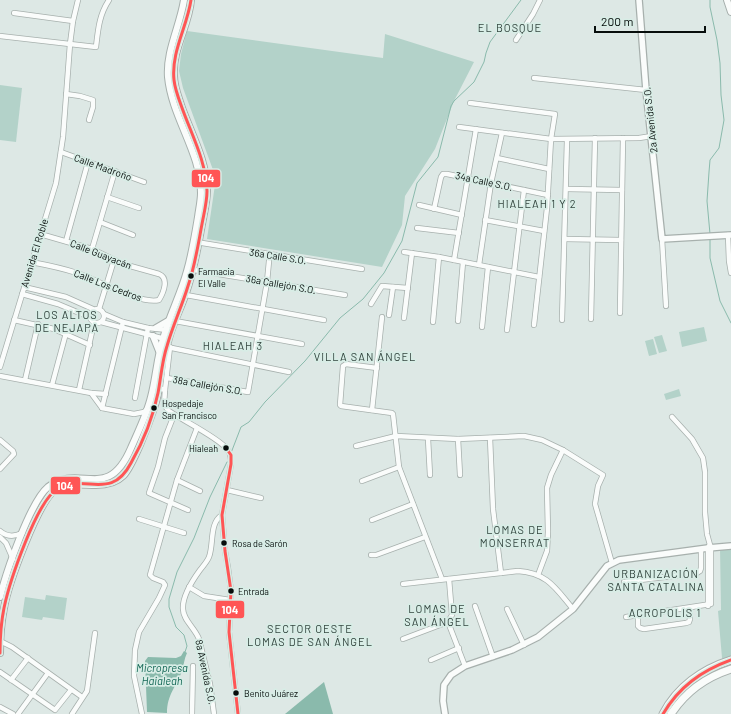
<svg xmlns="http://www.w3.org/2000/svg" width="731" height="714" font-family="Barlow,sans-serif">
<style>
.green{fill:#b3d2c9}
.water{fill:#8abaac}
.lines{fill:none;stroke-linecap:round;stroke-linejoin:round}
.stream{stroke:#8abaac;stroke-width:1}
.minor-casing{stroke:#a7b0ad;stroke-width:6}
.tertiary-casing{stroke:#a7b0ad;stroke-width:8}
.secondary-casing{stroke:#a7b0ad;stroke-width:8}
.primary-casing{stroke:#a7b0ad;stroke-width:9}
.minor{stroke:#fafcfb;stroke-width:4.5}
.tertiary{stroke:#fafcfb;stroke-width:5.5}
.secondary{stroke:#fafcfb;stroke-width:6}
.primary{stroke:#fafcfb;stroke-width:7}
.bus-1-casing{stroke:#d8ede6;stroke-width:6}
.bus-1{stroke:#f55;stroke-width:3}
.bus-dot{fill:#070e0c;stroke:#d8ede6;stroke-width:1.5}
.labels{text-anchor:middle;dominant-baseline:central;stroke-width:3.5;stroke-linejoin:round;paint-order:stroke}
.bus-label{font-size:9px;fill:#070e0c;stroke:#d8ede6;text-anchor:start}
.street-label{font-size:10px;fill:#070e0c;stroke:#d8ede6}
.neighbourhood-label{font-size:11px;letter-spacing:1px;fill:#33453f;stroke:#d8ede6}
.water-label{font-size:11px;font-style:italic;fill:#106553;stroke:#d8ede6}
.line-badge{stroke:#d8ede6;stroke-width:1.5}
.badge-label{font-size:11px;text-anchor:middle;font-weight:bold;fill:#fff}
</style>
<rect width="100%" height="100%" fill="#dde8e5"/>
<g class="green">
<polygon points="187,31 383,58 385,34 474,62 454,101 435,149 405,196 402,225 382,267 207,239 216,178 183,88 179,71 181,54"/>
<polygon points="0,85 22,88 16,142 0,140"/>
<polygon points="704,327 707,341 682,347 679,332"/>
<polygon points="662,335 667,351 659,353 654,337"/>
<polygon points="653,339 657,354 649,356 645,341"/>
<polygon points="679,389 681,396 666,400 664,394"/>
<polygon points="731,546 731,660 723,663 722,658 718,611 721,610 720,547"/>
<polygon points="46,595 67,598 64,620 43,617 42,620 22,617 25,597 45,600"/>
</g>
<g class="water">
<path d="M184 651 187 653C184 659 184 665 182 671 176 687 167 695 167 713L147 712 145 661 148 657 176 658 181 656Z"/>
<polygon points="324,682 333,714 285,714"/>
</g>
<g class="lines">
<g class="stream">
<polyline points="710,234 707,201 709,172 710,160 719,148 724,120 721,95 720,63 717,40 710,7 710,0"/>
<polyline points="710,238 710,258 720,301 731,323"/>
<polyline points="231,453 241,427 249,422 265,402 305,361 340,318 363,299 384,273 402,241 417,183 438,157 451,106 454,101 474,82 484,62 486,53 490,42 521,0"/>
<polyline points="185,652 187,646 184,635 176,627 169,607 169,599 177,572 194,538 210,497 227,462"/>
</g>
<g class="minor-casing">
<g id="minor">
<polyline points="14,13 73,21"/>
<path d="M0 36 96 47C98 30 99 15 109 0"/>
<polyline points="516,40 533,14 540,0"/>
<polyline points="534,78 646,90"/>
<polyline points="66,94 80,96 93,100 93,107 89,120"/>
<polyline points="470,103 555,114 551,139 547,208 534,325"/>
<polyline points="459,127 551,139 639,138 652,136"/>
<polyline points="61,152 144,182"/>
<polyline points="497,158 549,169"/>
<polyline points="567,189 622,190"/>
<polyline points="107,197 139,208"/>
<polyline points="419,205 462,215"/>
<polyline points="434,209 441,177 443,174 447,174 548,195"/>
<polyline points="485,220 544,231"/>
<polyline points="100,222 133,235"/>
<polyline points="417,228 459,233"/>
<polyline points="728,235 729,261 731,273"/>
<polyline points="565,239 621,240"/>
<polyline points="662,239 666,306"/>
<polyline points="66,241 88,162"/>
<polyline points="196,242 362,269"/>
<polyline points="92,249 115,171"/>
<polyline points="404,252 439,257 539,277"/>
<polyline points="454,260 476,129"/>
<path d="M31 262C47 265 62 268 77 273 96 279 140 305 159 300 164 292 169 278 159 274L123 264 92 249 40 234"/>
<polyline points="479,265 491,183 502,133"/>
<polyline points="194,270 345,295"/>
<polyline points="24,287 66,297 93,309"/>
<polyline points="22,294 58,304 89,317"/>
<polyline points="186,295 324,320"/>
<polyline points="371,304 382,286 408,288"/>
<circle cx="97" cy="316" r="7"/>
<polyline points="99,309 114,260"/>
<polyline points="620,313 623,138"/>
<polyline points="104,314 123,322 148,328 168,330"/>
<polyline points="389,315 393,287"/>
<polyline points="404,318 412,253"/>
<polyline points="591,319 595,138"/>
<polyline points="14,320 54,329 90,345"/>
<polyline points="562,320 567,140"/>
<polyline points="175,321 302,344"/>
<polyline points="458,321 463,262"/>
<polyline points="101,322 165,339"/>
<polyline points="433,322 439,257"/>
<polyline points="482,327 488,267"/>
<polyline points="507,330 524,190"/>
<polyline points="167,347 289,372"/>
<polyline points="0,367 56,183 63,137 70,44 73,21 78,0"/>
<polyline points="377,368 346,364 343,366 340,405 341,406 392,413 393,414 399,467 442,579"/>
<polyline points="0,376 91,393 102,408 107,409 134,414 144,412 147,409"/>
<polyline points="167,378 248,392 267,282 269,261"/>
<polyline points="25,380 38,324"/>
<polyline points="52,385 66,333"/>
<path d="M159 388 165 390 164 405 169 411C182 420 219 438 227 449 231 454 231 458 231 464L222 515 225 551 228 568 231 591 229 632 238 714"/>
<polyline points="79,390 94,323"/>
<polyline points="165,390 170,347"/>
<polyline points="91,393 106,394"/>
<polyline points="135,398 148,328"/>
<polyline points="102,408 123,322"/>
<polyline points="372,410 382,317"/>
<polyline points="174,415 165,438 158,467 149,493 188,510"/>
<polyline points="490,438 493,509 501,573"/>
<polyline points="428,439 430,475"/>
<polyline points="458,439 460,475"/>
<polyline points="0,440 13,451 14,454 0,469"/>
<polyline points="356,446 396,436 458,439 524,436 542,440 563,450 603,475 598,486 595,504 612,563"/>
<polyline points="177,480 200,491"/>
<polyline points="362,481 399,467"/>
<polyline points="227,490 261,498"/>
<polyline points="139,519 184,533"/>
<polyline points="372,520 413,504"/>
<path d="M0 531C7 537 14 537 22 533"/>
<polyline points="0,537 6,543 13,559"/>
<polyline points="371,555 376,555 425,537"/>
<polyline points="538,575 547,551 548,532 547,488 551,475 563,450"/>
<polyline points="624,582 697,573 700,571 701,568 701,549"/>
<path d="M403 584 518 571C548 573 556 589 573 609"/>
<polyline points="189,587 204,596 230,600"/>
<polyline points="475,606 493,657"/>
<polyline points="708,606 708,548 709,546"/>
<polyline points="507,609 524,645"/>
<polyline points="638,615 638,626 640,628 644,629 686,623 689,622 690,619 689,608"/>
<polyline points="626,617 711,604 711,548 710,545 707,534 705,512 705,472 703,458 692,439 672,417"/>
<polyline points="448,622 465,666"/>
<polyline points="403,639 448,622 452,615 449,579"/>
<polyline points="0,641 12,647 82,697"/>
<polyline points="431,660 459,648"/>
<polyline points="0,672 55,710 71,690"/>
<polyline points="11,680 28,658"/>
<polyline points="0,707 13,714"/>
<polyline points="18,714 48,673"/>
<polyline points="72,714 87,691 95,633"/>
<polyline points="142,714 134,676 135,650 139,632 159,598 165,585 163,582 153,578 150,575 177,480 197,428"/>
<polyline points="192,714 193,666"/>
<path d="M214 714 210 684 199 639C195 628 183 620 183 609 182 596 192 581 200 570 203 566 207 562 209 557 214 544 209 523 222 515"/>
</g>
</g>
<g class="tertiary-casing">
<g id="tertiary">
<polyline points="639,0 646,90 662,239 731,235"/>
<polyline points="445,714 443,701 444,685 451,675 465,666 512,650 538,637 573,609 607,566 619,560 708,548 731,546"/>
</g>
</g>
<g class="secondary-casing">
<g id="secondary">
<polyline points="727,0 731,12"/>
<polyline points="156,328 168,321"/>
<polyline points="153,336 159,351"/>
<path d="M0 597C6 573 30 502 48 487 80 462 107 504 131 448 138 432 147 414 151 397 156 378 157 358 163 339 169 316 181 294 187 271 192 254 195 235 198 217 199 209 201 201 201 193 201 152 172 118 168 77 166 51 180 26 184 0"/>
<path d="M0 653C0 637 1 623 4 608 8 585 38 501 56 489 67 482 83 485 96 485 106 485 116 483 123 476 133 466 149 423 154 408 159 395 160 381 162 367 163 358 166 348 169 338 173 323 181 308 186 293 194 270 198 247 202 224 204 213 207 201 207 191 207 162 192 135 182 108 179 98 174 87 174 76 172 49 189 26 191 0"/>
</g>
</g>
<g class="primary-casing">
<g id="primary">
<path d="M663 714C677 687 702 669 731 660"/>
<path d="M671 714C686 691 706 677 731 669"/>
</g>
</g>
<use href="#minor" class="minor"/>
<use href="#tertiary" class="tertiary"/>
<use href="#secondary" class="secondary"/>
<use href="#primary" class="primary"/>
<g class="bus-1-casing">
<g id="bus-1">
<polyline points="226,448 231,455 231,464 222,515 225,551 231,591 229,632 238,714"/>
<path d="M0 653C0 638 1 623 4 608 9 584 37 498 59 488 87 474 111 501 131 463 143 442 153 417 158 393 161 377 162 361 167 346 173 325 182 306 188 286 195 266 198 245 202 224 204 213 207 202 207 191 206 160 191 134 181 105 178 97 175 89 174 80 171 52 187 27 191 0"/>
<path d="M663 714C679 687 701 671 731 660"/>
</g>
</g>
<use href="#bus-1" class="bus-1"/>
</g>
<g class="bus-dot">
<circle cx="191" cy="276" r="3.5"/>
<circle cx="154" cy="408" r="3.5"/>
<circle cx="226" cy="448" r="3.5"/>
<circle cx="224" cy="543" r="3.5"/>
<circle cx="231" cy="591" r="3.5"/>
<circle cx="236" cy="693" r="3.5"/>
</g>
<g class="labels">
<g class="bus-label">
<text x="198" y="271">Farmacia<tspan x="198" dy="12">El Valle</tspan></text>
<text x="162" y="403">Hospedaje<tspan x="162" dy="12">San Francisco</tspan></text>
<text x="218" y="448" text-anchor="end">Hialeah</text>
<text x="232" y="543">Rosa de Sarón</text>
<text x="238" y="591">Entrada</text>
<text x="244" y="693">Benito Juárez</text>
</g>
<g class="street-label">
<text transform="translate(650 120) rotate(-96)">2a Avenida S.O.</text>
<text transform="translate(103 167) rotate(20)">Calle Madroño</text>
<text transform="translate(484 181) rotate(12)">34a Calle S.O.</text>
<text transform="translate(34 253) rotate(-73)">Avenida El Roble</text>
<text transform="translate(101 254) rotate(21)">Calle Guayacán</text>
<text transform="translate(278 256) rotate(9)">36a Calle S.O.</text>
<text transform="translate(281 284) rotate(10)">36a Callejón S.O.</text>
<text transform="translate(108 285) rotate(21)">Calle Los Cedros</text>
<text transform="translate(208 385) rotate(10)">38a Callejón S.O.</text>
<text transform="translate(206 672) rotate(78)">8a Avenida S.O.</text>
</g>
<g class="neighbourhood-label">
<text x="510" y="27">EL BOSQUE</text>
<text x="537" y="203">HIALEAH 1 Y 2</text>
<text x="67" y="314">LOS ALTOS<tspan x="67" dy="13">DE NEJAPA</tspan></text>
<text x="233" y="345">HIALEAH 3</text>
<text x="365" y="356">VILLA SAN ÁNGEL</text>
<text x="515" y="529">LOMAS DE<tspan x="515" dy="13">MONSERRAT</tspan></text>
<text x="656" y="573">URBANIZACIÓN<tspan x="656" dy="13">SANTA CATALINA</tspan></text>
<text x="437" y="608">LOMAS DE<tspan x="437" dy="13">SAN ÁNGEL</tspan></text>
<text x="665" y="612">ACROPOLIS 1</text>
<text x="310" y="628">SECTOR OESTE<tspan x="310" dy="13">LOMAS DE SAN ÁNGEL</tspan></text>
</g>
<g class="water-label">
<text x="162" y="667">Micropresa<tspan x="162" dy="13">Haialeah</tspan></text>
</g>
</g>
<g class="line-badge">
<rect x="191" y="169" width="30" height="19" rx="4" fill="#f55"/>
<rect x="50" y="476" width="31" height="19" rx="4" fill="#f55"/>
<rect x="215" y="600" width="30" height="19" rx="4" fill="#f55"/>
</g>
<g class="badge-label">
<text x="206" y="182">104</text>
<text x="65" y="490">104</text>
<text x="230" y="614">104</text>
</g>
<path d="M595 26v6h110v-6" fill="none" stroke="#070e0c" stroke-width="2"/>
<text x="601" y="26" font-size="12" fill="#070e0c" stroke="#d8ede6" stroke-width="3" paint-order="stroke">200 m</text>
</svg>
